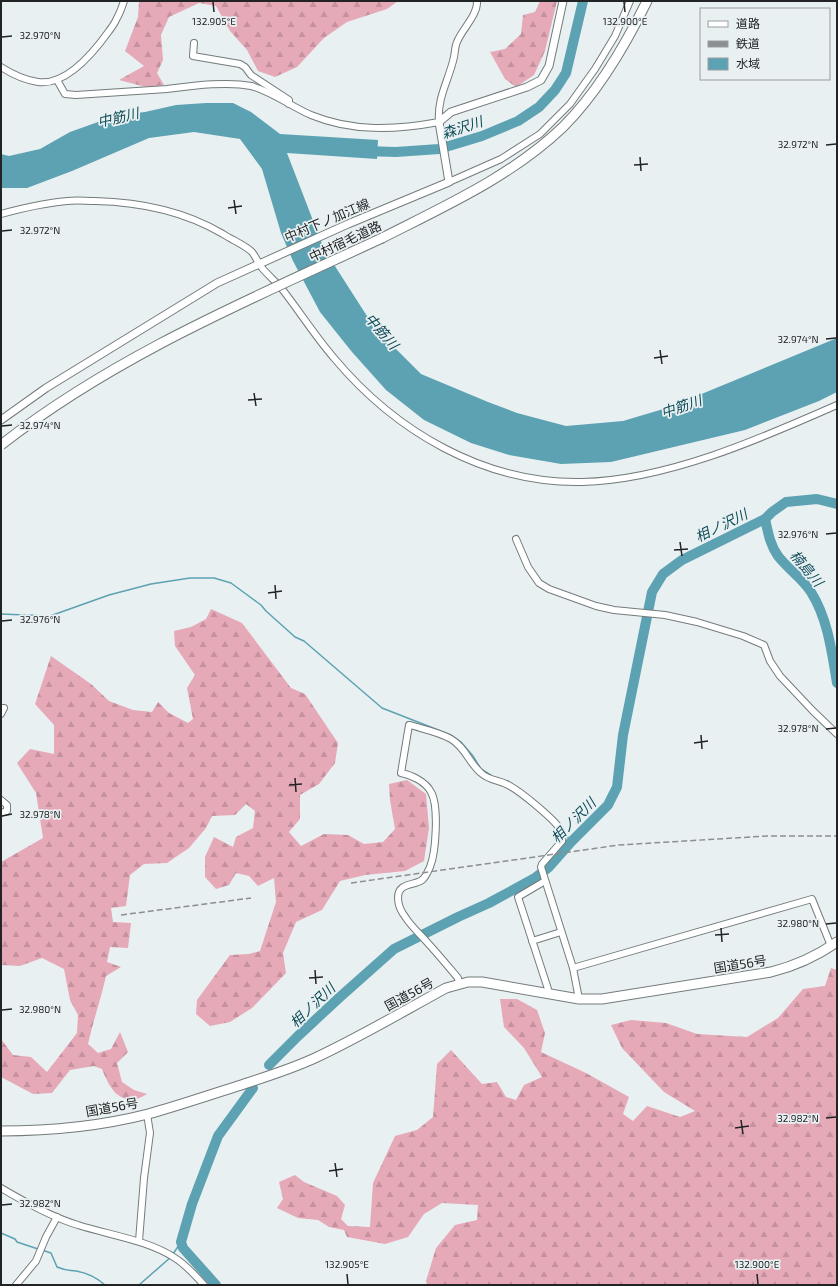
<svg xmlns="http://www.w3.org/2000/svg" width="838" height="1286" font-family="'Exo 2','Noto Sans JP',sans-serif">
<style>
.forest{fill:url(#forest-firs)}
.water{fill:#5ca2b2}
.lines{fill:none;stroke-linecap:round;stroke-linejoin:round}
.stream{stroke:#5ca2b2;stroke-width:1.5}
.river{stroke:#5ca2b2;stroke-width:10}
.minor-casing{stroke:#747b7c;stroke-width:8}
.major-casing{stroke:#747b7c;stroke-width:9}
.highway-casing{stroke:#747b7c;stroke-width:11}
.minor{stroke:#fff;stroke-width:6}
.major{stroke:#fff;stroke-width:7}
.highway{stroke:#fff;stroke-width:9}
.rail{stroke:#8b8f91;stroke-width:1.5;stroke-dasharray:6 3;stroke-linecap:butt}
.highway-bridge-casing{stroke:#747b7c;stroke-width:11;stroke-linecap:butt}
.highway-bridge{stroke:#fff;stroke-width:9}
.ticks{fill:none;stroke:#212324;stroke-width:1.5}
.labels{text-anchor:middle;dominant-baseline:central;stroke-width:3.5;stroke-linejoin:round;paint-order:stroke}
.street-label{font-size:13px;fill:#212324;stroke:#e9f0f2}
.water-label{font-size:14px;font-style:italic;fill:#0c4b57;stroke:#e9f0f2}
.ticks-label{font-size:10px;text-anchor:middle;fill:#212324;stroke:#e9f0f2;stroke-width:3.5;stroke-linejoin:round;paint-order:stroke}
</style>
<defs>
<pattern id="forest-firs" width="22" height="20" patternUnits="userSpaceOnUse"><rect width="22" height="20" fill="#e6a9b8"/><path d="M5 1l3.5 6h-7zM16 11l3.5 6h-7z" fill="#c5919e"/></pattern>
</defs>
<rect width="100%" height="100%" fill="#e9f0f2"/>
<g class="forest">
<polygon points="139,1 398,1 387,9 347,22 324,38 297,67 275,77 258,71 247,50 230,31 216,6 199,3 169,17 161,35 163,60 157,73 164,85 146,87 119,80 144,66 125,51 138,17"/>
<polygon points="540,1 557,1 545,51 534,75 516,87 505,79 490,52 505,49 521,34 523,15 535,12"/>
<path d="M211 609 242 623 291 688 305 694 338 743 335 763 319 784 300 795V819L289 832 301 846 324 834 348 835 364 844 383 842 395 829 390 800 389 784 407 780 426 794 429 828 424 861 405 871 365 875 340 881 322 910 296 922 283 953 286 973 252 1008 230 1022 210 1026 196 1014 197 1000 230 955 249 954 260 951 276 902 274 878 258 886 249 876 236 873 229 885 216 889 205 877V857L214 837 233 847 236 837 253 828 255 811 246 804 235 815 212 816 206 828 189 848 167 863 144 864 130 875 126 906 111 908 113 922 131 923 128 948 110 947 107 962 121 967 106 976C101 999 93 1021 88 1044L98 1053 111 1049 120 1032 128 1052 117 1063 122 1082 134 1090 147 1094C143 1096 139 1099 135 1099 116 1102 108 1084 102 1069L94 1066 70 1070 52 1093 33 1094 1 1077V1039L13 1055 31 1057 47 1072 77 1033 78 1015 70 1000 64 969 42 958 20 966 1 965V862L43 838 36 793 17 763 30 749 54 754V725L35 704 51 656 91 684 109 701 133 710 152 712 158 702 169 713 188 723 193 719 187 688 195 675 175 646 174 631 191 627 206 619Z"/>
<polygon points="831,968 837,970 837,1285 427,1285 426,1281 436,1248 455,1225 477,1220 478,1205 442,1203 424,1214 408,1237 385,1244 347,1237 344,1230 329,1227 318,1220 298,1218 277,1208 283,1199 279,1182 295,1175 304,1182 337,1196 345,1205 341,1219 348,1226 370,1227 373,1183 395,1136 417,1130 433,1117 437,1064 451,1050 482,1084 497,1082 506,1097 516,1100 524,1085 542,1077 524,1048 504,1027 500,999 517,999 537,1010 545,1033 541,1052 586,1073 629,1097 623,1114 633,1121 647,1106 680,1117 695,1111 664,1092 622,1048 611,1025 631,1020 666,1023 697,1034 747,1037 778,1018 803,989 825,986"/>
</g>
<polygon class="water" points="206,103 233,103 251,112 280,134 378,140 377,159 287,153 324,249 374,327 421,374 488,402 517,413 566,426 623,421 670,407 837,338 837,392 819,401 745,430 611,462 561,464 509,455 471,443 424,420 386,390 352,352 320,312 293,261 281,233 262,169 240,139 194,132 149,138 72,171 27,188 1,188 1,154 9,156 40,149 70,132 98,122 128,114 145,112 176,105"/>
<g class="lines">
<g class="stream">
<polyline points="1,614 50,616 109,595 151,584 190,578 214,578 231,583 261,605 266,611 295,637 304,641 382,708 451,735 461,742 473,756 481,769 492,776"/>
<polyline points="503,780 508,781 525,793"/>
<polyline points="563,830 571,842"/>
<polyline points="1,1233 15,1239 17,1242 38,1249"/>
<path d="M42 1250 51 1253 57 1267C67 1271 66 1270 76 1271 88 1273 96 1277 105 1285"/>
<polyline points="173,1254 181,1242"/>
<polyline points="139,1285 171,1257"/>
</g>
<g class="river">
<polyline points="364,151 396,152 439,149 482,136 518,121 539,107 555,90 566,73 583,1"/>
<path d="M765 519C768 532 770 545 778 556 788 569 803 579 811 592 828 619 832 653 837 683"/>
<polyline points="269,1065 298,1036 340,997 394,949 458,917 489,903 535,878 549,867 571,842 608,805 617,787 623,735 652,592 663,574 682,560 765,519 772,512 786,502 817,499 837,504"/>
<polyline points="216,1285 183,1248 181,1242 192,1204 218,1136 253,1088"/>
</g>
<g class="minor-casing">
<g id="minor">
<polyline points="194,43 193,56 240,64 245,67 251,75 289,100 289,104"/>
<path d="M1 67C12 74 24 80 38 82 66 86 94 52 109 31 112 27 115 23 117 18 120 13 122 7 124 1"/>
<path d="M57 80 65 94 76 95C106 93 137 91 167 89 191 86 227 81 251 86 271 91 292 107 311 115 352 132 396 130 439 122 437 97 449 80 454 57 455 52 455 46 457 42 462 29 478 15 477 1"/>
<polyline points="449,182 501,159 540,134 570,104 595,69 615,36 630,1"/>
<path d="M1 214C23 208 44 203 67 201 76 200 86 201 95 201 141 202 184 211 223 234 232 240 245 245 252 252 256 257 258 263 262 268 268 275 276 282 282 289 300 312 315 336 334 358 395 431 484 484 582 482 667 480 760 439 837 405"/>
<polyline points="516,539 528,567 539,583 549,589 596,606 614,610 665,615 697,622 743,636 764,645 770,661 780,676 813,711 837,734"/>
<polyline points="1,708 4,708 1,714"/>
<path d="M409 725 401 773C412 775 426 782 431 792 439 806 436 852 430 867 428 871 426 877 422 880 414 886 398 882 398 898 398 905 402 913 406 918 411 926 419 933 426 941 437 953 447 965 458 978L459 984"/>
<path d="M410 725C423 729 439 732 451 739 465 747 469 763 481 773 488 780 498 780 506 784 518 789 554 819 560 829 562 833 563 837 562 841L542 864 541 867 573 968 579 999"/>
<polyline points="1,800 7,805 7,811 1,813"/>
<polyline points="545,881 518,897 548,989 546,993"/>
<polyline points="532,941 561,932"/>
<polyline points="573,968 812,899 831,946"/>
<path d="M1 1188C23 1201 54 1218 78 1225 109 1235 148 1240 175 1258 186 1265 196 1276 204 1285"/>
<polyline points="139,1241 144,1178 150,1133 147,1114"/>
<polyline points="16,1285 36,1261 46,1237 57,1217"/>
</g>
</g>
<g class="major-casing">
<polyline id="major" points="1,420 46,388 217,283 348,224 449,182 439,122 451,112 527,87 541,80 549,66 563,1"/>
</g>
<g class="highway-casing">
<g id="highway">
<path d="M382 238C445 206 512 176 563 127 599 91 625 46 647 1"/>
<path d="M1 1131C50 1131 101 1126 148 1114 177 1106 206 1096 235 1087 262 1078 289 1070 315 1058 360 1037 402 1012 446 988L468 982H482L579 999H602L771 972C795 966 817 956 837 942"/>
</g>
</g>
<use href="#minor" class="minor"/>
<use href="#major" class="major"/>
<use href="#highway" class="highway"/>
<g class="rail">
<polyline points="351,883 619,845 767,836 837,836"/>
<polyline points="121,915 251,898"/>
</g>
<g class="highway-bridge-casing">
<path id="highway-bridge" d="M1 445C116 355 251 299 382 238"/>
</g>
<use href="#highway-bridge" class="highway-bridge"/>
</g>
<path class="ticks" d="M213 2 214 12M624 2 625 12M2 37 12 36M826 145 836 144M640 157 641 171M634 165 648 164M234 200 236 214M228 208 242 206M2 231 12 230M826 339 836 338M660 350 662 364M654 358 668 356M254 393 256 406M248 400 262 399M2 426 12 425M826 534 836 533M680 542 682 556M674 550 688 549M275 585 276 599M268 593 282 591M2 621 12 620M826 729 836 728M701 735 702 749M694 743 708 741M295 778 296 792M289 785 302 784M2 816 12 814M826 924 836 923M721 928 722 942M715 935 729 934M315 970 316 984M309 978 323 977M2 1010 12 1009M826 1118 836 1117M741 1120 743 1134M735 1128 749 1126M335 1163 337 1177M329 1171 343 1169M2 1205 12 1204M347 1274 348 1284M757 1274 758 1284"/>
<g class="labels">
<g class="street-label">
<text transform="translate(327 220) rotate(-23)">中村下ノ加江線</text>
<text transform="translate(345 241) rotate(-25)">中村宿毛道路</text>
<text transform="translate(740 964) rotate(-9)">国道56号</text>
<text transform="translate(409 994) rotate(-29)">国道56号</text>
<text transform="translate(112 1107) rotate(-10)">国道56号</text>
</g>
<g class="water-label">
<text transform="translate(118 117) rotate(-13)">中筋川</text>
<text transform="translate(462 127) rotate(-18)">森沢川</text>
<text transform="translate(382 331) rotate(49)">中筋川</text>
<text transform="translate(681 406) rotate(-19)">中筋川</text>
<text transform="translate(721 525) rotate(-26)">相ノ沢川</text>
<text transform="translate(807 568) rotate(50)">楠島川</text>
<text transform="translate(573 820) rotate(-45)">相ノ沢川</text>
<text transform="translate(312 1005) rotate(-44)">相ノ沢川</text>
</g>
</g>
<g class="ticks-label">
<text x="214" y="25">132.905°E</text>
<text x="625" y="25">132.900°E</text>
<text x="40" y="39">32.970°N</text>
<text x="798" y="148">32.972°N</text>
<text x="40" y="234">32.972°N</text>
<text x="798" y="343">32.974°N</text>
<text x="40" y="429">32.974°N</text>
<text x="798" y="538">32.976°N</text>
<text x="40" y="623">32.976°N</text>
<text x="798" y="732">32.978°N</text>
<text x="40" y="818">32.978°N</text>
<text x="798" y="927">32.980°N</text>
<text x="40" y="1013">32.980°N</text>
<text x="798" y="1122">32.982°N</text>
<text x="40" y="1207">32.982°N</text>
<text x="347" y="1268">132.905°E</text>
<text x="757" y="1268">132.900°E</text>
</g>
<rect width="838" height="1286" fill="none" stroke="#212324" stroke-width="4"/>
<rect x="700" y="8" width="130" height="72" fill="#e9f0f2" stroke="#999ea0"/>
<rect x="708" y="21" width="20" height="6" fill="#ffffff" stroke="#999ea0"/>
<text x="736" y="28" font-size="12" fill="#212324">道路</text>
<rect x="708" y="41" width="20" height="6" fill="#8b8f91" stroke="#999ea0"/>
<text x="736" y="48" font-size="12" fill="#212324">鉄道</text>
<rect x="708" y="58" width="20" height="12" fill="#5ca2b2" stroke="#999ea0"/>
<text x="736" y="68" font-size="12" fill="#212324">水域</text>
</svg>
